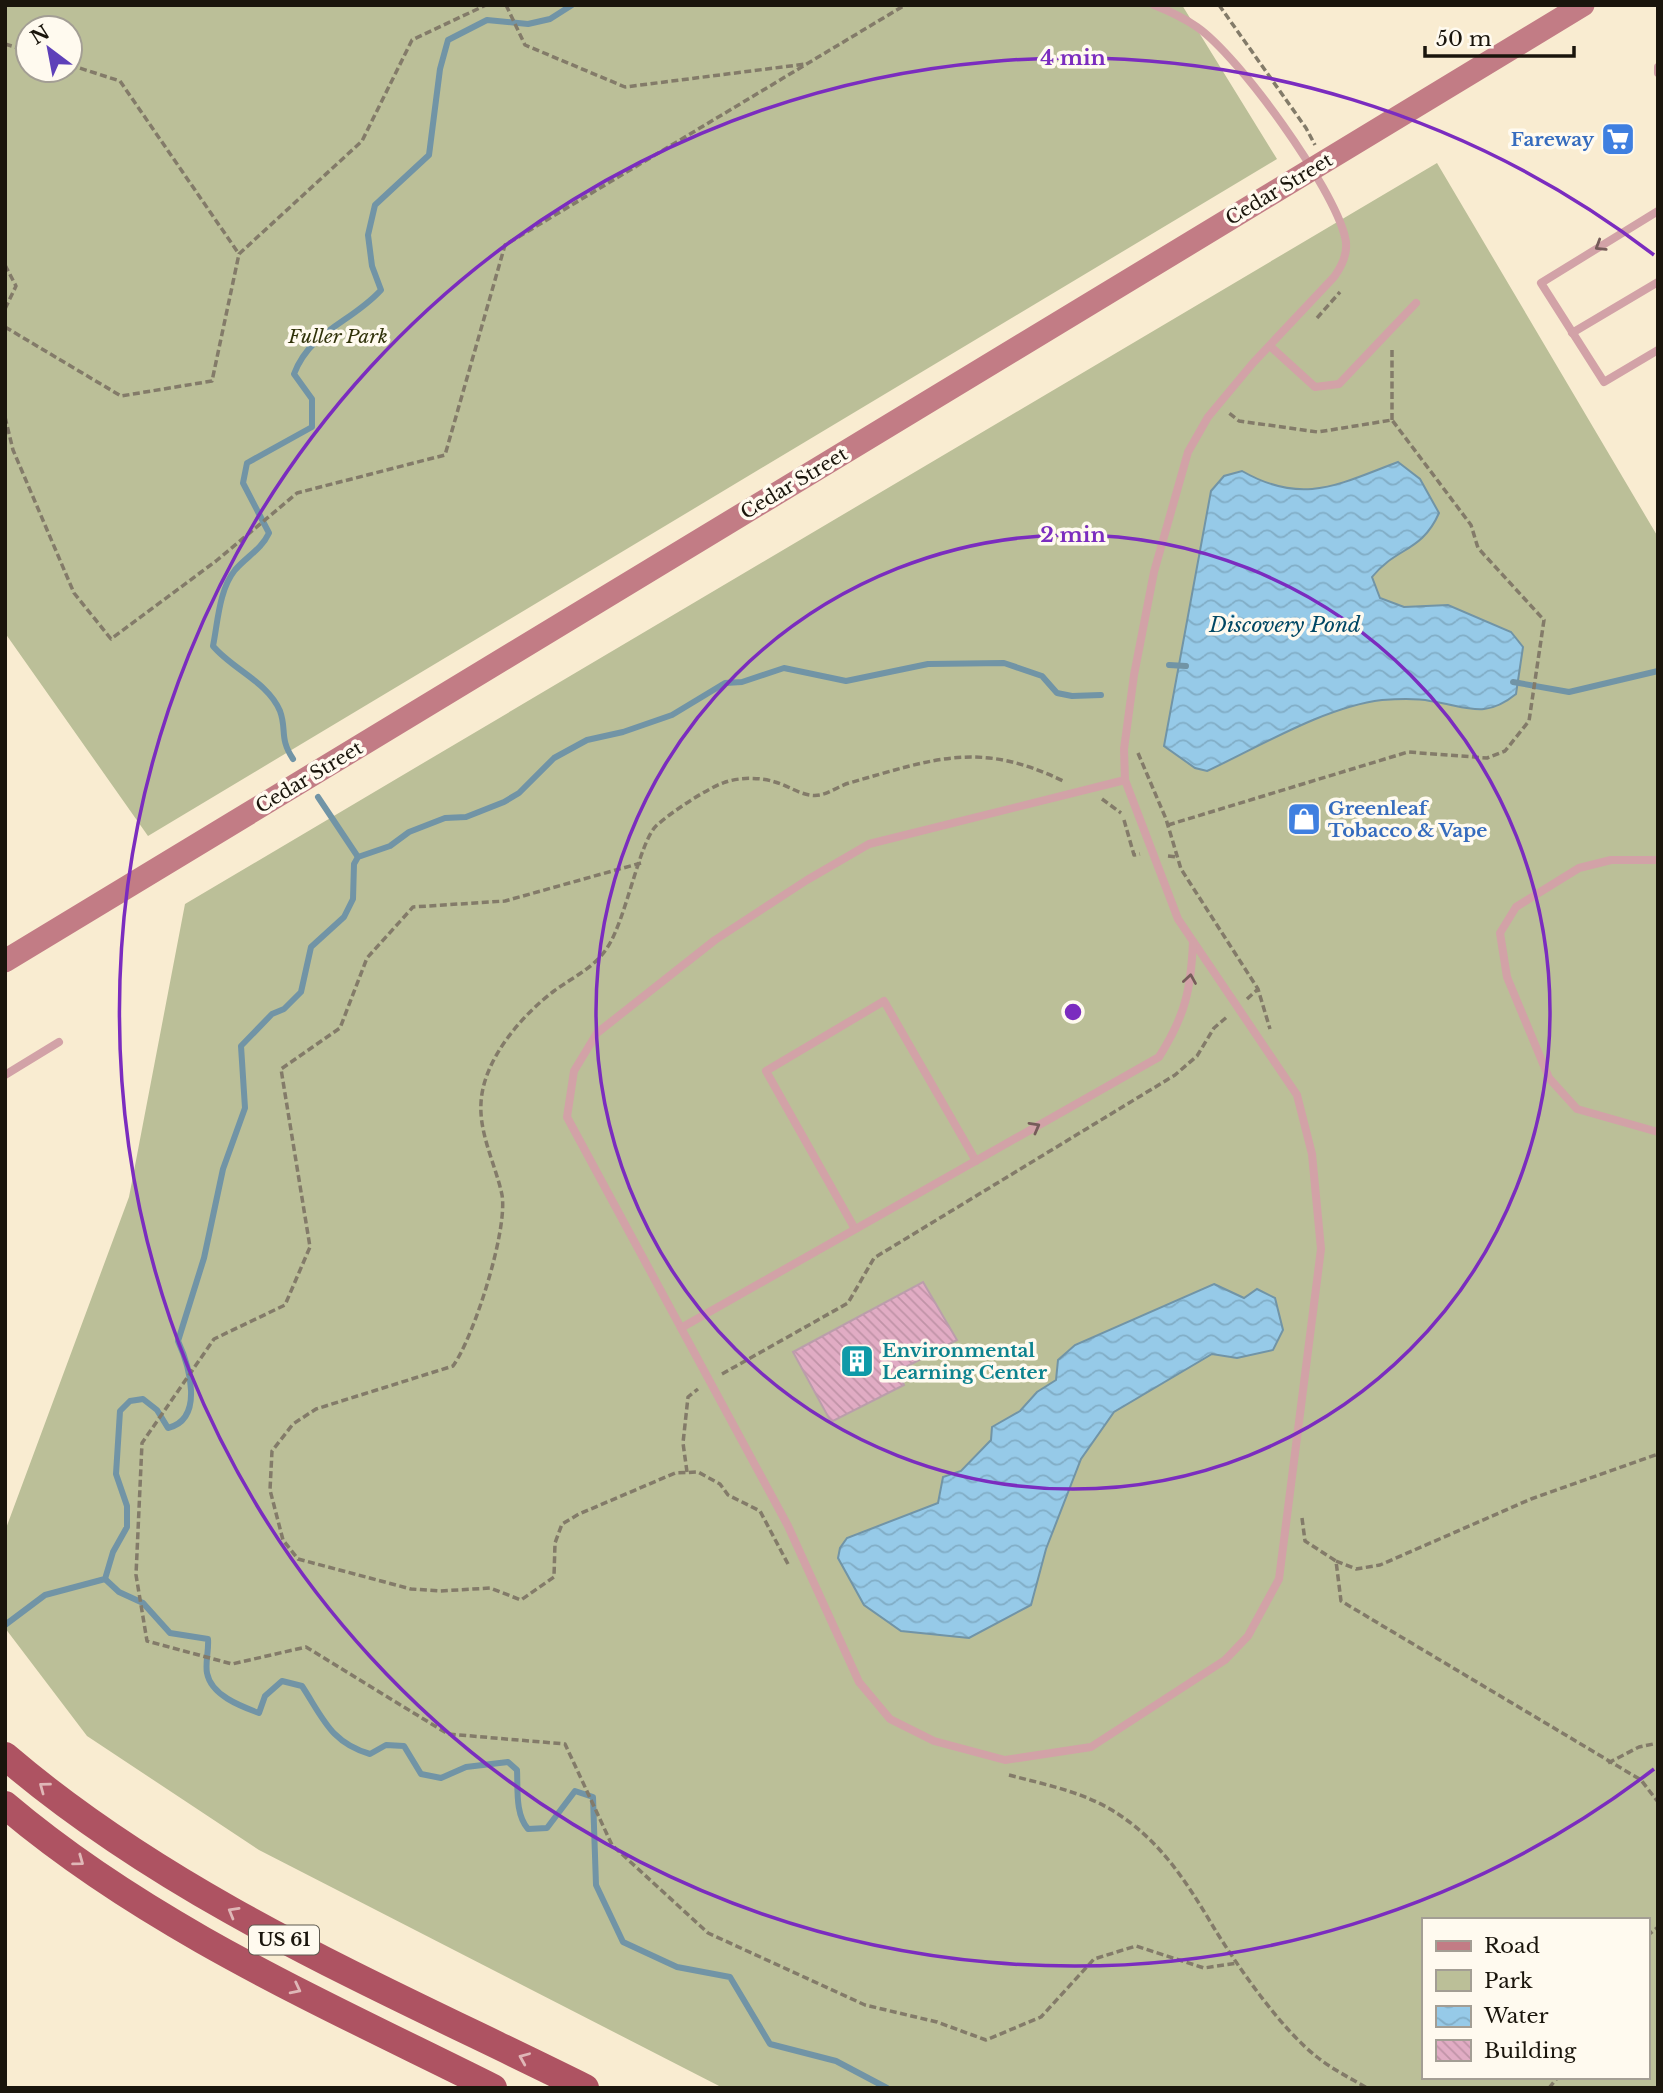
<svg xmlns="http://www.w3.org/2000/svg" width="1663" height="2093" font-family="'Libre Baskerville',serif">
<style>
.park{fill:#bbbf98;fill-rule:evenodd}
.water{fill:url(#water-waves);stroke:#7194a6;stroke-width:2}
.lines{fill:none;stroke-linecap:round;stroke-linejoin:round}
.stream{stroke:#7194a6;stroke-width:6}
.building{fill:url(#building-back-hatch);stroke:#bb9eab;stroke-width:2}
.path{stroke:#837b69;stroke-width:3.5;stroke-dasharray:7 3.5;stroke-linecap:butt}
.service{stroke:#d2a2a7;stroke-width:8}
.secondary{stroke:#c27c85;stroke-width:23}
.trunk{stroke:#ae5362;stroke-width:28}
.oneway{stroke:#765c5a}
.oneway2{stroke:#dfb7b7}
.ring{fill:none;stroke:#7b2cbf;stroke-width:3.5}
.labels{text-anchor:middle;dominant-baseline:central;stroke-width:7;stroke-linejoin:round;paint-order:stroke}
.shield{fill:#fffaef;stroke:#5f5a50;stroke-width:2}
.shield-label{font-size:18px;font-weight:bold;fill:#1a150c}
.shop-label{font-size:19px;font-weight:bold;fill:#366cbe;stroke:#fffaef;text-anchor:end}
.street-label{font-size:19px;fill:#1a150c;stroke:#fffaef}
.park-label{font-size:19px;font-style:italic;fill:#31330a;stroke:#fffaef}
.culture-label{font-size:19px;font-weight:bold;fill:#0d838f;stroke:#fffaef;text-anchor:start}
.water-label{font-size:21px;font-style:italic;fill:#004764;stroke:#fffaef}
.centre{fill:#7b2cbf;stroke:#fffaef;stroke-width:3.5}
.ring-label{font-size:21px;text-anchor:middle;font-weight:bold;fill:#7b2cbf;stroke:#fffaef;stroke-width:7;stroke-linejoin:round;paint-order:stroke}
</style>
<defs>
<pattern id="water-waves" width="16" height="10" patternUnits="userSpaceOnUse" patternTransform="scale(1.75)"><rect width="16" height="10" fill="#96cae8"/><path d="M0 5q4-4 8 0t8 0" fill="none" stroke="#81adc6"/></pattern>
<pattern id="building-back-hatch" width="6" height="6" patternUnits="userSpaceOnUse" patternTransform="scale(1.75)"><rect width="6" height="6" fill="#e1acc4"/><path d="M-1 5l2 2M0 0l6 6M5-1l2 2" fill="none" stroke="#c093a7"/></pattern>
</defs>
<rect width="100%" height="100%" fill="#f9ecd1"/>
<g class="park">
<path d="M5 5H1182L1277 159 148 836 5 633ZM28 28H70V70H28Z"/>
<path d="M1437 163 1658 537V2088H723L259 1850 87 1736 5 1628V1531L129 1197 185 904ZM1423 1920H1647V2077H1423Z"/>
</g>
<g class="water">
<path d="M1398 462 1420 479 1439 513C1422 552 1396 547 1372 577L1380 598 1404 607 1448 605 1511 632 1523 647 1516 694C1484 720 1467 706 1430 701 1416 698 1397 699 1382 700 1324 707 1259 747 1207 771L1195 768 1164 746 1211 491 1224 476 1242 471C1303 506 1339 484 1398 462Z"/>
<polygon points="1214,1284 1244,1298 1257,1289 1275,1298 1283,1330 1273,1350 1237,1358 1212,1354 1114,1412 1081,1459 1046,1549 1031,1605 969,1638 901,1631 864,1605 838,1558 840,1548 847,1538 938,1503 943,1477 961,1471 991,1440 992,1427 1020,1411 1037,1392 1056,1380 1058,1360 1075,1345"/>
</g>
<g class="lines">
<g class="stream">
<polyline points="1169,665 1186,666"/>
<polyline points="1513,682 1569,692 1658,671"/>
<path d="M293 759C279 738 287 730 280 711 268 682 232 669 213 646 218 621 219 590 235 570 247 556 261 550 269 533L243 483 247 463 312 427V399L294 374C311 330 351 323 381 290L372 266 368 235 375 205 429 155 440 69 448 40 487 20 528 24 550 19 572 5"/>
<polyline points="318,797 358,857"/>
<path d="M105 1579 119 1592 143 1603 170 1633 208 1639C209 1650 205 1663 207 1673 211 1695 240 1706 259 1713L265 1696 282 1681 302 1686C323 1718 331 1743 370 1754L386 1745 404 1746 421 1774 441 1778 466 1767 508 1762 517 1770C518 1789 515 1814 528 1829L547 1828 575 1791 593 1797 596 1885 623 1942 677 1967 730 1977 770 2044 836 2061 887 2088"/>
<path d="M5 1625 45 1595 105 1579 113 1552 127 1527V1506L116 1474 120 1411 130 1401 143 1399 157 1410 168 1428C205 1419 189 1365 178 1341L204 1258 223 1169 245 1108 241 1046 272 1014 284 1009 301 992 311 947 344 917 353 899 354 864 358 857 390 846 409 832 445 818 466 817 504 802 519 793 554 758 587 740 623 732 672 715 725 683 742 682 784 668 846 681 928 664 1004 663 1042 676 1057 693 1072 696 1101 695"/>
</g>
</g>
<polygon class="building" points="923,1282 957,1340 898,1371 904,1385 831,1422 793,1352"/>
<g class="lines">
<g class="path">
<polyline points="506,5 525,45 625,87 806,64"/>
<polyline points="1219,5 1306,128 1315,145"/>
<polyline points="5,44 28,51"/>
<polyline points="70,65 120,81 239,254"/>
<polyline points="5,265 16,286 5,309"/>
<polyline points="1317,318 1340,292"/>
<polyline points="5,327 121,396 212,381 239,254 362,141 412,40 486,5"/>
<polyline points="5,417 13,450 74,593 111,639 216,561 297,493 445,455 505,245 905,5"/>
<polyline points="1392,420 1392,348"/>
<polyline points="1138,753 1166,819 1181,869 1258,989 1270,1029"/>
<polyline points="1102,799 1121,813"/>
<polyline points="1124,820 1134,855 1140,854"/>
<polyline points="1168,825 1408,752 1487,758 1505,751 1529,721 1544,620 1478,548 1471,525 1392,420 1318,432 1239,421 1229,413"/>
<polyline points="1168,856 1178,857"/>
<polyline points="641,863 505,901 413,907 367,958 340,1028 281,1069 310,1247 285,1305 214,1339 142,1443 136,1575 147,1641 232,1664 306,1647 448,1734 565,1744 612,1845 708,1933 865,2005 937,2022 986,2040 1041,2017 1094,1959 1136,1946 1204,1968 1238,1963"/>
<polyline points="1247,999 1258,989"/>
<polyline points="722,1374 848,1303 874,1258 1175,1075 1197,1056 1214,1028 1228,1016"/>
<polyline points="687,1472 683,1443 688,1397 698,1389"/>
<polyline points="1302,1518 1305,1541 1336,1561 1341,1601 1641,1780 1658,1802"/>
<polyline points="1336,1561 1356,1569 1380,1565 1531,1499 1658,1454"/>
<path d="M788 1564 760 1511 728 1495 720 1484 698 1472 675 1473 579 1514 562 1524 555 1543 554 1577 521 1600 490 1588 440 1591 411 1589 298 1559 283 1540 270 1490 272 1451 293 1424 316 1409 453 1366C474 1337 508 1230 502 1195 496 1166 479 1134 481 1103 483 1060 521 1016 554 991 573 977 594 968 607 948 626 920 639 843 656 826 670 813 706 789 723 783 738 777 760 777 775 782 790 786 804 798 820 795 830 793 839 786 849 783 934 759 979 740 1063 781"/>
<polyline points="1608,1763 1639,1747 1658,1743"/>
<path d="M1009 1775C1043 1784 1079 1791 1110 1809 1159 1838 1186 1881 1214 1928 1238 1967 1281 2029 1317 2057 1332 2069 1350 2078 1367 2088"/>
<polyline points="1647,1936 1658,1927"/>
<polyline points="1549,2088 1558,2077"/>
</g>
<g class="service">
<polyline points="1658,67 1658,73"/>
<polyline points="1658,211 1541,283 1604,382 1658,350"/>
<polyline points="1572,333 1658,282"/>
<polyline points="1270,346 1315,387 1339,384 1416,303"/>
<path d="M1125 780 869 844 807 880 715 940 597 1033 574 1071 567 1117 788 1526 859 1682 890 1719 934 1741 1005 1760 1091 1747 1225 1660 1248 1636 1279 1579 1321 1249 1312 1154 1297 1095 1178 919 1125 780 1124 749 1134 675 1154 572 1188 452 1208 417 1253 363 1334 277C1342 266 1349 252 1345 237 1333 187 1240 57 1197 27 1184 18 1169 11 1154 5"/>
<polyline points="1658,860 1611,860 1579,868 1516,907 1500,933 1507,977 1549,1078 1577,1109 1658,1132"/>
<polyline points="5,1075 59,1042"/>
<polyline points="855,1229 766,1071 884,1001 976,1161"/>
<path d="M681 1328 1159 1057C1185 1016 1191 990 1193 942"/>
</g>
<polyline class="secondary" points="5,961 1583,5"/>
<g class="trunk">
<path d="M5 1756C176 1902 386 1989 585 2088"/>
<path d="M5 1805C149 1927 325 2004 493 2088"/>
</g>
</g>
<defs><path id="oneway-chevron" d="M-2-3.5L2.5 0L-2 3.5" fill="none" stroke-width="1.6" stroke-linecap="round" stroke-linejoin="round" transform="scale(1.75)"/></defs>
<g class="oneway">
<use href="#oneway-chevron" transform="translate(1600 246) rotate(148)"/>
<use href="#oneway-chevron" transform="translate(1190 979) rotate(-81)"/>
<use href="#oneway-chevron" transform="translate(1035 1127) rotate(-29)"/>
</g>
<g class="oneway2">
<use href="#oneway-chevron" transform="translate(44 1787) rotate(-143)"/>
<use href="#oneway-chevron" transform="translate(79 1861) rotate(36)"/>
<use href="#oneway-chevron" transform="translate(233 1912) rotate(-150)"/>
<use href="#oneway-chevron" transform="translate(296 1989) rotate(27)"/>
<use href="#oneway-chevron" transform="translate(524 2058) rotate(-157)"/>
</g>
<g class="ring">
<circle cx="1073" cy="1012" r="477"/>
<path d="M1654 1769A954 954 0 1 1 1654 255"/>
</g>
<defs>
<g id="supermarket-square" transform="scale(1.75)"><rect x="-9" y="-9" width="18" height="18" rx="4" fill="#3f7fe0" stroke="#fffaef"/><path d="M-6-5.5h2.5l.6 2H6L4.5 2H-2.5L-4.4-4H-6ZM-1.5 3.2a1.3 1.3 0 1 0 .1 0ZM3 3.2a1.3 1.3 0 1 0 .1 0Z" fill="#fff"/></g>
<g id="shop-square" transform="scale(1.75)"><rect x="-9" y="-9" width="18" height="18" rx="4" fill="#3f7fe0" stroke="#fffaef"/><path d="M-5-2.5h2.3a2.7 3.5 0 0 1 5.4 0H5L5.5 6h-11ZM-1.5-2.5h3a1.5 2.3 0 0 0-3 0Z" fill="#fff"/></g>
<g id="building-square" transform="scale(1.75)"><rect x="-9" y="-9" width="18" height="18" rx="4" fill="#0f9aa8" stroke="#fffaef"/><path d="M-4-6H4V6H1V3H-1V6H-4ZM-2.5-4.3h1.7v1.8h-1.7ZM.8-4.3h1.7v1.8H.8ZM-2.5-1h1.7V.8h-1.7ZM.8-1h1.7V.8H.8Z" fill="#fff"/></g>
</defs>
<g fill-rule="evenodd">
<use href="#supermarket-square" x="1618" y="139"/>
<use href="#shop-square" x="1304" y="819"/>
<use href="#building-square" x="857" y="1361"/>
</g>
<g class="labels">
<rect class="shield" x="249" y="1925.5" width="70" height="29" rx="5"/>
<g class="shield-label">
<text x="284" y="1940">US 61</text>
</g>
<g class="shop-label">
<text x="1594" y="139">Fareway</text>
<text x="1328" y="808" text-anchor="start">Greenleaf<tspan x="1328" dy="22">Tobacco &amp; Vape</tspan></text>
</g>
<g class="street-label">
<text transform="translate(1279 189) rotate(-31)">Cedar Street</text>
<text transform="translate(794 483) rotate(-31)">Cedar Street</text>
<text transform="translate(309 777) rotate(-31)">Cedar Street</text>
</g>
<g class="park-label">
<text x="338" y="336">Fuller Park</text>
</g>
<g class="culture-label">
<text x="882" y="1350">Environmental<tspan x="882" dy="22">Learning Center</tspan></text>
</g>
<g class="water-label">
<text x="1285" y="625">Discovery Pond</text>
</g>
</g>
<circle cx="1073" cy="1012" r="10" class="centre"/>
<g class="ring-label">
<text x="1073" y="65">4 min</text>
<text x="1073" y="542">2 min</text>
</g>
<rect width="1663" height="2093" fill="none" stroke="#1a150c" stroke-width="14"/>
<rect x="1422" y="1918" width="228" height="161" fill="#fffaef" stroke="#a39e94" stroke-width="2"/>
<rect x="1436" y="1941" width="35" height="10" fill="#c27c85" stroke="#a39e94" stroke-width="2"/>
<text x="1484" y="1953" font-size="21" fill="#1a150c">Road</text>
<rect x="1436" y="1970" width="35" height="21" fill="#bbbf98" stroke="#a39e94" stroke-width="2"/>
<text x="1484" y="1988" font-size="21" fill="#1a150c">Park</text>
<rect x="1436" y="2006" width="35" height="21" fill="url(#water-waves)" stroke="#a39e94" stroke-width="2"/>
<text x="1484" y="2023" font-size="21" fill="#1a150c">Water</text>
<rect x="1436" y="2040" width="35" height="21" fill="url(#building-back-hatch)" stroke="#a39e94" stroke-width="2"/>
<text x="1484" y="2058" font-size="21" fill="#1a150c">Building</text>
<g transform="translate(49 49) rotate(328)"><circle r="33" fill="#fffaef" stroke="#a39e94" stroke-width="2"/>
<path d="M0-5L12 26L0 18L-12 26Z" fill="#5e40b9"/>
<text y="-10" font-size="19" font-weight="bold" text-anchor="middle" fill="#1a150c">N</text>
</g>
<path d="M1425 46v10h149v-10" fill="none" stroke="#1a150c" stroke-width="3.5"/>
<text x="1436" y="46" font-size="21" fill="#1a150c" stroke="#fffaef" stroke-width="5" paint-order="stroke">50 m</text>
</svg>
